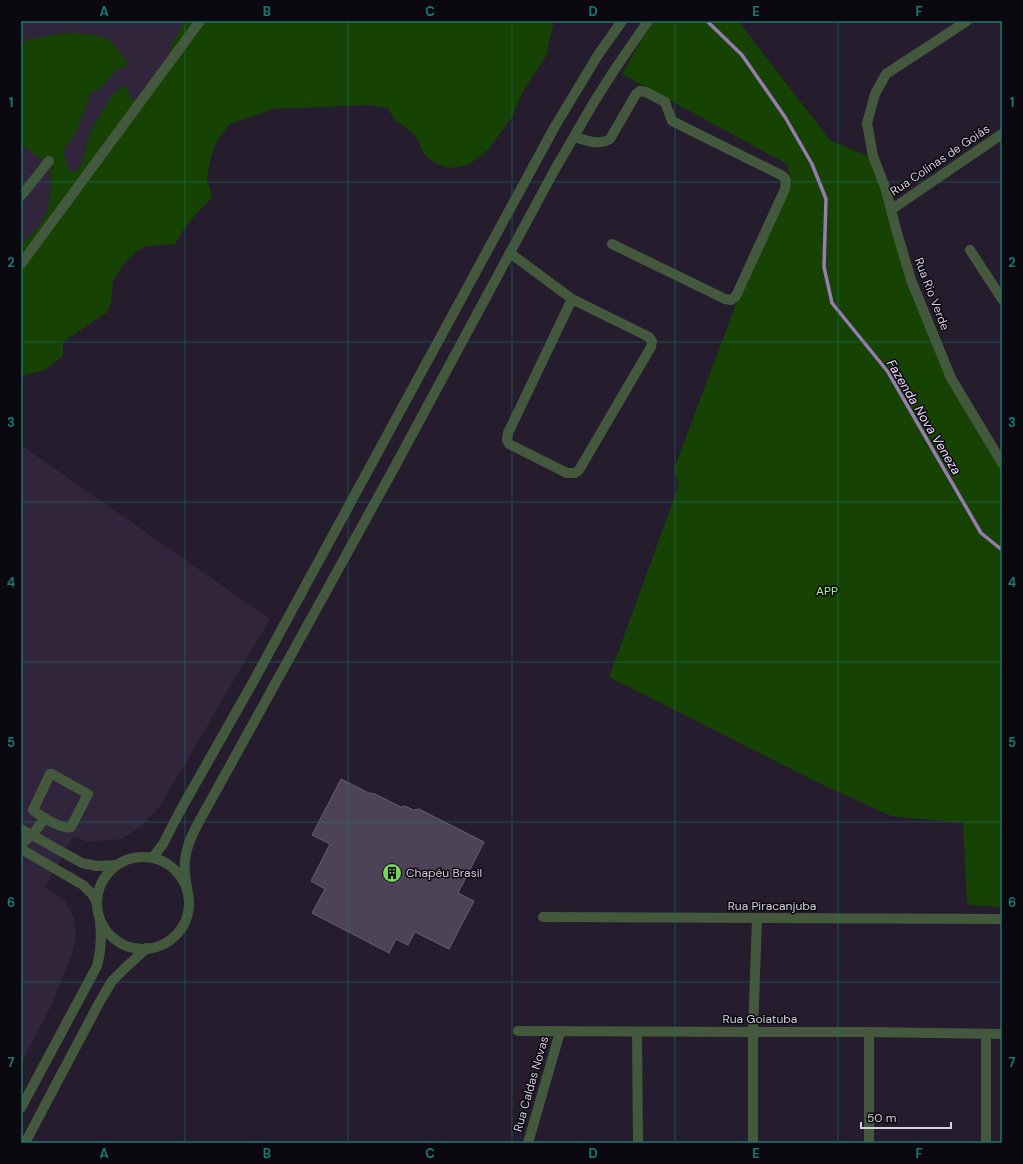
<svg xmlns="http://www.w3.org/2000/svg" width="1023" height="1164" font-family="'DM Sans',sans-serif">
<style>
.built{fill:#31253c}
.green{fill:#164304}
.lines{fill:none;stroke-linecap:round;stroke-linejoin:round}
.stream{stroke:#977caf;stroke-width:3.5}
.building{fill:#4d4357;stroke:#675c71}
.minor{stroke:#43583d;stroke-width:10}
.grid{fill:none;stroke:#197a73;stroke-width:1;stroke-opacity:0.55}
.labels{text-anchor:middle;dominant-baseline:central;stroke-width:3;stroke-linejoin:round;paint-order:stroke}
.street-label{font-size:12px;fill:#d5d0db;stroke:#0c0810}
.park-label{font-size:12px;fill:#adf599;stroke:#0c0810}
.poi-label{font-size:12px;fill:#d5d0db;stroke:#0c0810;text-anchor:start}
.water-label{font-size:13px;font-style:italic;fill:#e8d5fc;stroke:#0c0810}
.neatline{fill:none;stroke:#197a73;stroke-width:1.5}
.grid-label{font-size:13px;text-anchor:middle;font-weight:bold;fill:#197a73}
</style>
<rect width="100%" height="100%" fill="#251c2e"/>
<g class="built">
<polygon points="21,21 200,21 21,270"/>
<polygon points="21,445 270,619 159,808 142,826 121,839 89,842 73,837 45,887 65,901 74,917 76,938 72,954 53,1002 21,1064"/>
</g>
<g class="green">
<path d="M185 21H553V26L546 56 522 93 512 117 488 150 468 165 451 168 436 164 424 154 415 135 394 119 388 108 367 105 273 109 230 124 217 140 211 157 207 179 212 198C196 212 186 225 175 244L146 246 134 253 123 265 113 281 111 303 107 312 63 342V356L43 371 24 375 21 377V245C42 225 49 217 51 187 52 181 51 171 48 166 44 160 27 149 21 144V43C43 34 91 27 111 42 117 47 122 55 127 61V65L115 71 102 87 91 93 76 132 63 150 68 169 74 172 81 167 90 132 111 97 124 85 127 88 132 101 140 98 164 70 172 44Z"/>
<polygon points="652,21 738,21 830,140 872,158 893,231 905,278 946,378 989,451 1002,470 1002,907 970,905 967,903 963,823 891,816 823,785 609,677 679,485 674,469 736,304 792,183 787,164 622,74"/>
</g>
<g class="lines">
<polyline class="stream" points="707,21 742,55 785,117 812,164 826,199 824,267 832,303 888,372 981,533 1002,550"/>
</g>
<polygon class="building" points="341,779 369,793 375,794 401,807 405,806 413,810 419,809 484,842 458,893 474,901 449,949 415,932 408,945 396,939 389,953 312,913 325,889 311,881 330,844 312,835"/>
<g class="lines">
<g class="minor">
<polyline points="967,21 886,74 875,94 867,123 873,156 886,190 896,229 911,280 951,378 1002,463"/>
<path d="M574 137C586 140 598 146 610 139L636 94 640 91 646 92 665 102 672 121 783 176 786 180 785 189 736 296 731 300 725 299 612 244"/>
<polyline points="21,196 49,161"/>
<polyline points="892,209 1002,134"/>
<polyline points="970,250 1002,299"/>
<polyline points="510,253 572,299 508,433 507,440 509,444 567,473 575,473 579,470 651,347 652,341 649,337 572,299"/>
<polyline points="21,264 200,21"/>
<path d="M50 774H52L88 794 71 827C62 830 40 816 33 810Z"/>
<polyline points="21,829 82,863 97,866 117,865"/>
<polyline points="21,844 32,835 45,818"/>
<polyline points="21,849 83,885 92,894 97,903"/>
<circle cx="143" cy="903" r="46"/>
<polyline points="153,857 163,844 180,811 252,684 554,128 598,55 622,21"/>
<path d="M187 887C182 864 185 850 195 829L393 470 554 171 594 102 615 69 648 21"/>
<polyline points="543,917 1002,919"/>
<polyline points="518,1031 753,1032 869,1032 1002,1034"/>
<polyline points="637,1032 638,1143"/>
<polyline points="869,1032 869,1143"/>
<polyline points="986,1034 986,1143"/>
<path d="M21 1108 97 966C101 951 102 939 100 923"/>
<polyline points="25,1143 99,1003 112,981 125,968 147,948"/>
<polyline points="528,1143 560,1032"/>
<polyline points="753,1143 753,1032 757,919"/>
</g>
</g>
<path class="grid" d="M185 21V1143M348 21V1143M512 21V1143M675 21V1143M838 21V1143M21 182H1002M21 342H1002M21 502H1002M21 662H1002M21 822H1002M21 982H1002"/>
<defs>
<g id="building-disc" transform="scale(1)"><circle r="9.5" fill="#76d25a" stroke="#0c0810"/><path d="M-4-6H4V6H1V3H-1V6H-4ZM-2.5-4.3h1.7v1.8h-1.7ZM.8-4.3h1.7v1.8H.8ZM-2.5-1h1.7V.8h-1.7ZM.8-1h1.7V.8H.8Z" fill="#111"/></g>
</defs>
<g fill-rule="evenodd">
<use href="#building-disc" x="392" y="873"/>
</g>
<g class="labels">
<g class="street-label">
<text transform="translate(940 160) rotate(-34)">Rua Colinas de Goiás</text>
<text transform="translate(932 294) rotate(69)">Rua Rio Verde</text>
<text x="772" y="906">Rua Piracanjuba</text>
<text x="760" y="1019">Rua Goiatuba</text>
<text transform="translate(531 1084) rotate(-74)">Rua Caldas Novas</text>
</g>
<g class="park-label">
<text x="827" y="591">APP</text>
</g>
<g class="poi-label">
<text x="406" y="873">Chapéu Brasil</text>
</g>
<g class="water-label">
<text transform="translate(924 417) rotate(59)">Fazenda Nova Veneza</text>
</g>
</g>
<rect width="1023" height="1164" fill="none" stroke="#0c0810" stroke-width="44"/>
<path d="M861 1122v6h90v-6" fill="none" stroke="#d5d0db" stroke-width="2"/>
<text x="867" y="1122" font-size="12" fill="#d5d0db" stroke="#0c0810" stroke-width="3" paint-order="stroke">50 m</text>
<rect x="22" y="22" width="979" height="1120" class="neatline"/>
<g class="grid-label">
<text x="104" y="16">A</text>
<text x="267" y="16">B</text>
<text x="430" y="16">C</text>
<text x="593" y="16">D</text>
<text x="756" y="16">E</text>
<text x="919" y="16">F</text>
<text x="11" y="107">1</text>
<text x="1012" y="107">1</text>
<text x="11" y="267">2</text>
<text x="1012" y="267">2</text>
<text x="11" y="427">3</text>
<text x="1012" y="427">3</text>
<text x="11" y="587">4</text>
<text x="1012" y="587">4</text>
<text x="11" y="747">5</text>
<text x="1012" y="747">5</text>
<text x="11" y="907">6</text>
<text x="1012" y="907">6</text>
<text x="11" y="1067">7</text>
<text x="1012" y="1067">7</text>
<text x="104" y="1158">A</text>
<text x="267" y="1158">B</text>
<text x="430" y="1158">C</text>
<text x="593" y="1158">D</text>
<text x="756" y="1158">E</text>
<text x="919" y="1158">F</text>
</g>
</svg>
